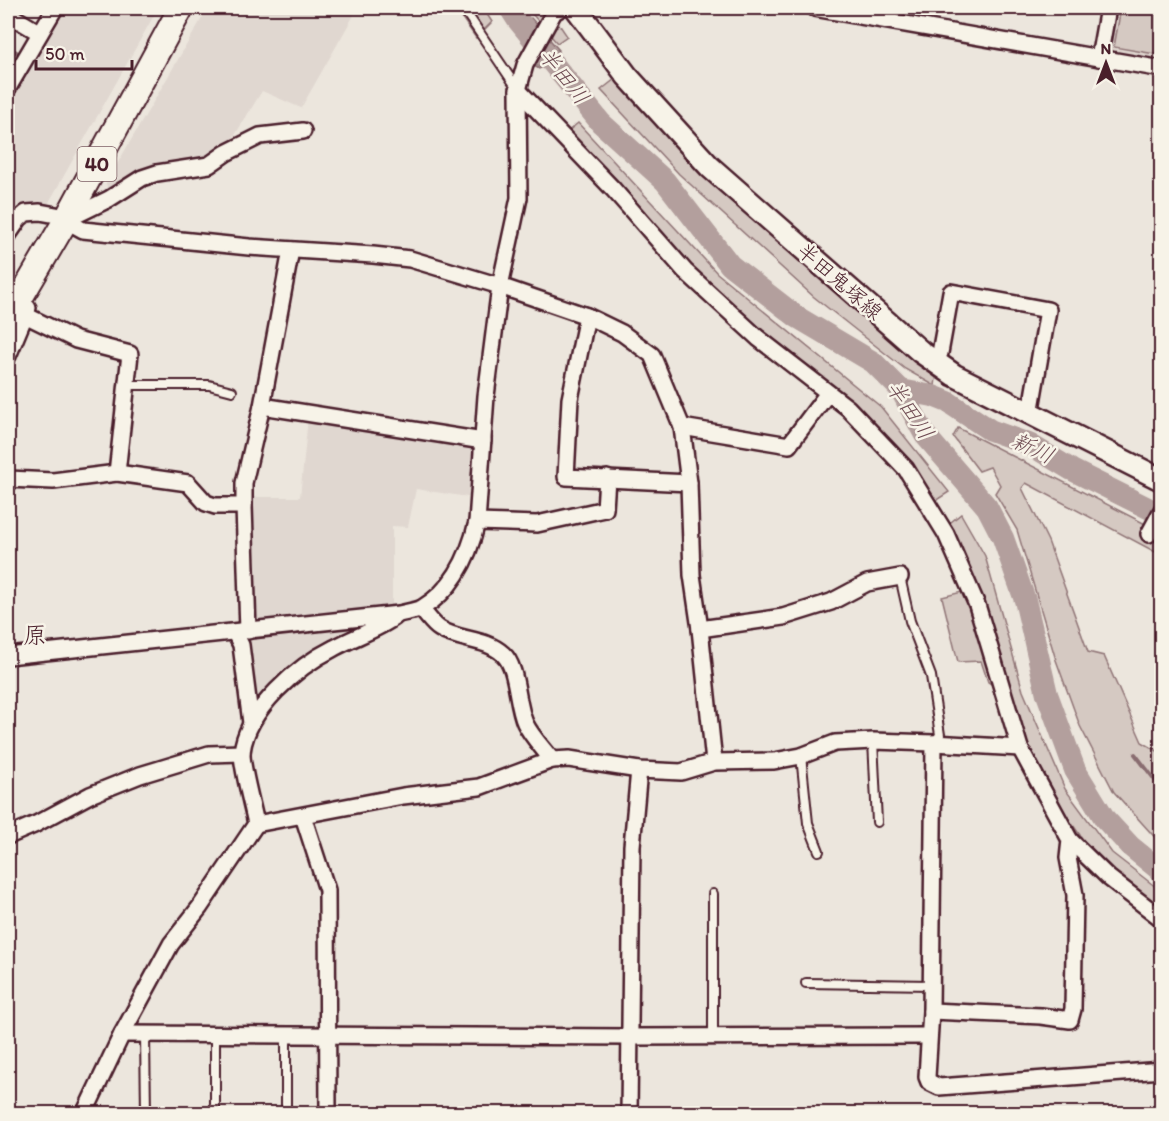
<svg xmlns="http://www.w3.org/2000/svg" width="1169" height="1121" font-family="Itim,'Klee One',sans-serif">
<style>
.built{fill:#e0d7d0}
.green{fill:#d5c9c2;stroke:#907476;stroke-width:1.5}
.water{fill:url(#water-waves);stroke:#896c6f;stroke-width:1.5}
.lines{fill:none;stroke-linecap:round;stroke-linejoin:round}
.stream{stroke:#896c6f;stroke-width:4}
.river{stroke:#b39f9d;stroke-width:22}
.service-casing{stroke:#4a1f2b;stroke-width:12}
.minor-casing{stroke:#4a1f2b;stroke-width:20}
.secondary-casing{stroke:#4a1f2b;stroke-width:26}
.primary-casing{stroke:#4a1f2b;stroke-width:28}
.service{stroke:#f7f3e8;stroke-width:8}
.minor{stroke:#f7f3e8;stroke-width:15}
.secondary{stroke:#f7f3e8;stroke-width:21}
.primary{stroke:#f7f3e8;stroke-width:24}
.labels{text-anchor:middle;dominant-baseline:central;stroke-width:5;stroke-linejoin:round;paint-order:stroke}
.shield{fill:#f7f3e8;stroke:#7e5f64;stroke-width:1.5}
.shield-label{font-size:20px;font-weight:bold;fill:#4a1f2b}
.street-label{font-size:21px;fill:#4a1f2b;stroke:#f7f3e8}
.water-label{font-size:22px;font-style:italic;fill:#6f4c53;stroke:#f7f3e8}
.quarter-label{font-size:24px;fill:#4a1f2b;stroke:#f7f3e8}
</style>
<defs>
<pattern id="water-waves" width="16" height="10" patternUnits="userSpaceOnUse" patternTransform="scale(1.5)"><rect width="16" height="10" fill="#b39f9d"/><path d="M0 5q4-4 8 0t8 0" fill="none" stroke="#948180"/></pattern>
</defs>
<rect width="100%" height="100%" fill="#ece6dd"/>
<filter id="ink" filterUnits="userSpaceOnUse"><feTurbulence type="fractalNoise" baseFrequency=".0167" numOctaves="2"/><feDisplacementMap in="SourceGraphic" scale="12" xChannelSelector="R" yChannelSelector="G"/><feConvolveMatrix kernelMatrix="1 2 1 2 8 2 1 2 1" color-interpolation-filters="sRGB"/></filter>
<g filter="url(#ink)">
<g class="built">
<polygon points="59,8 153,8 157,10 39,220 25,220 8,210 8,97"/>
<polygon points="208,8 358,8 301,108 262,91 230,143 207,162 108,191 106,183"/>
<polygon points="1111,8 1161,8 1161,62 1103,52"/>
<polygon points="308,418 477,443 474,498 416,489 408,527 392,526 392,609 251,623 247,497 300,497"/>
<polygon points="377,620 328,647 255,713 248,639 255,635"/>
</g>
<g class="green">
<polygon points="455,8 483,8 492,22 476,38"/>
<polygon points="527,8 548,8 567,36 557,43"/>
<polygon points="1121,8 1161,8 1161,55 1114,47"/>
<polygon points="615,79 697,171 910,358 936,378 935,386 905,369 814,297 679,174 601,90"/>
<polygon points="578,123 717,273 881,407 949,492 935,501 912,466 855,407 693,272 567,132"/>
<polygon points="958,428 1161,532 1161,555 1026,483 1022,488 1048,541 1088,652 1104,656 1142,742 1161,753 1161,782 1159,789 1161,793 1161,844 1114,792 1080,726 1056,660 1017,530 995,493 1000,485 990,467 979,471 953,437"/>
<polygon points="961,514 985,556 1023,691 1065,789 1112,853 1161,891 1161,913 1096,858 1054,798 1001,690 988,682 981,661 958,662 942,597 966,591 946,526"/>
</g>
<path class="water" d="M503 8C507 8 523 18 527 21L531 18 559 50 547 65 539 69 534 66 529 38H526V34L520 27H515L508 16 504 15 505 11Z"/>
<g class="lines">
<g class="stream">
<polyline points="8,47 18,53"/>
<polyline points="1135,754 1162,789"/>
</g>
<g class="river">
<polyline points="510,8 517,19 601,123 665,181 730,265 797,317 873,362 901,390 925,435 987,507 1003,538 1025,600 1047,694 1075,770 1105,819 1130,846 1162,872"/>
<polyline points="901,390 933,396 948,402 990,430 1029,444 1072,470 1162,515"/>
</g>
<g class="service-casing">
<g id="service">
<polyline points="463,8 517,88"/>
<polyline points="127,385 209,385 232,391"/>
<polyline points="900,577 910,621 931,676 940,735 934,743"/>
<polyline points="873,741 877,822"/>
<polyline points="801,756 808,823 819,851"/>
<polyline points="713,894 713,1037"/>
<polyline points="806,983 931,985"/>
<polyline points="145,1034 146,1114"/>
<polyline points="215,1034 215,1114"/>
<polyline points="286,1035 286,1114"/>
</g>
</g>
<g class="minor-casing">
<g id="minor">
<polyline points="814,8 1162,69"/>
<polyline points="8,14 40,33"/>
<polyline points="1099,58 1108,8"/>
<polyline points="8,88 55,8"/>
<polyline points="518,90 613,189 685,271 758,338 848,408 906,469 946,534 977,605 1020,748 1070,840 1109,878 1162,919"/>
<polyline points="68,219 109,199 142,178 157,173 209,165 226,153 260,136 303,131"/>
<polyline points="8,235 19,219 26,213 40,212 56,215 83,230 249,247 373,255 410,259 500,286 587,316 622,333 652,355 682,427 689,483 692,575 700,629 714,762"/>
<polyline points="25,315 76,340 130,354 117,473"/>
<polyline points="587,316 570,399 566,477 689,483"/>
<polyline points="8,356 28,308"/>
<polyline points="934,361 940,353 951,292 1048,310 1030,414"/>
<polyline points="262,406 483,441"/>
<polyline points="682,427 789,445 828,393"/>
<polyline points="8,479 53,481 117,473 188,483 206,503 215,506 244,506 244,483 262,406 291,250"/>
<polyline points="244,506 248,631"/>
<polyline points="477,522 537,524 605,509 607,478"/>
<polyline points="1149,534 1162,510"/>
<path d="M421 609C427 615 432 624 440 629 459 641 486 638 503 654 518 667 516 703 525 723 531 736 543 748 552 760"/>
<polyline points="700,629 783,617 831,602 867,583 900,577"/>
<polyline points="235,633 241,645 251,723"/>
<path d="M8 656 399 614C406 612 416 611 422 608 454 589 469 557 477 522L486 396 500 286 519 198 518 90 525 65 554 12 561 8"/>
<polyline points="934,743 931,1011 927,1077 929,1082 939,1087 1162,1070"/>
<polyline points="303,816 327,890 328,1114"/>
<polyline points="256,824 403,796 479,787 552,760 569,759 639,770 681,772 714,762 774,761 801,756 835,743 873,741 934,743 1020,748"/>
<polyline points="8,836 36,824 90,795 140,775 209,754 242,753"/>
<polyline points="931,1011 1041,1016 1070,1020 1073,1009 1075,895 1068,858 1070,840"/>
<polyline points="122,1034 630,1037 928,1036"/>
<path d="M84 1114 122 1034 171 944 200 907 256 824C253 808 241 765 242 752 247 709 298 666 334 648 354 637 377 630 395 617"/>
<polyline points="629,1114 632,846 639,770"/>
</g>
</g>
<g class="secondary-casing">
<polyline id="secondary" points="576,8 627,76 710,167 921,352 954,375 1162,480"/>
</g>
<g class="primary-casing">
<polyline id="primary" points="8,319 66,220 181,8"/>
</g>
<use href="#service" class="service"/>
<use href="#minor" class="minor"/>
<use href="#secondary" class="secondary"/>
<use href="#primary" class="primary"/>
</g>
</g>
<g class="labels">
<rect class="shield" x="77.5" y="147" width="39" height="34" rx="4.5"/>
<g class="shield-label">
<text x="97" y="164">40</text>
</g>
<g class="street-label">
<text transform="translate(840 281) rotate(41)">半田鬼塚線</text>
</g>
<g class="water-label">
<text transform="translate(564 76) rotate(51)">半田川</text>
<text transform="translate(910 410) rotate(56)">半田川</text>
<text transform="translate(1033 448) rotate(25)">新川</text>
</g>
<g class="quarter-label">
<text x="35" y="634">原</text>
</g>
</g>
<rect width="1169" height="1121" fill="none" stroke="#f7f3e8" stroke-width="30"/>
<rect x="15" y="15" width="1139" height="1091" fill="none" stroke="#4a1f2b" stroke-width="2" filter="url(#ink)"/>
<g transform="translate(1106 63)" stroke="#f7f3e8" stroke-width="4.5" paint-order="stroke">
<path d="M0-4.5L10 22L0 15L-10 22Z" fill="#4a1f2b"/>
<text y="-9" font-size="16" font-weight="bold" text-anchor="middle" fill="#4a1f2b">N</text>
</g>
<path d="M36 60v9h96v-9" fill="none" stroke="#4a1f2b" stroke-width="3"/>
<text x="45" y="60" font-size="18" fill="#4a1f2b" stroke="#f7f3e8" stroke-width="4.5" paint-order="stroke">50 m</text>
</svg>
